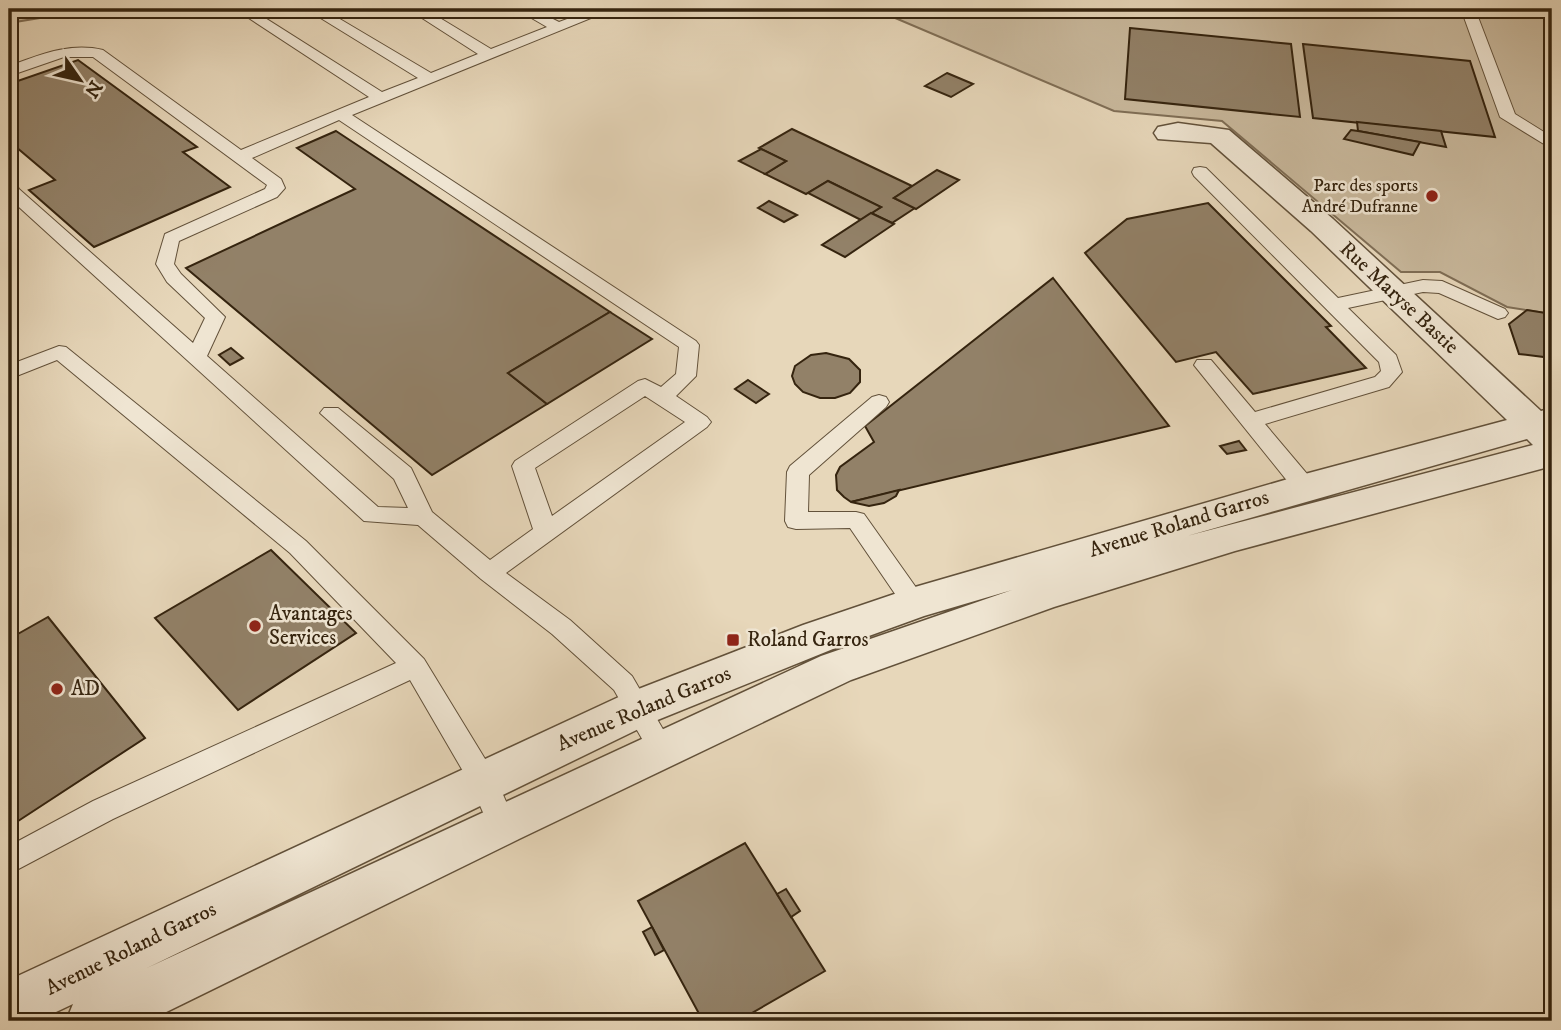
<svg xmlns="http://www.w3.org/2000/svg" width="1561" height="1030" font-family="'IM FELL DW Pica',serif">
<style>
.green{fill:#c9b99d;stroke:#7f6e56;stroke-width:2}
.building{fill:#928168;stroke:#35240f;stroke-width:2}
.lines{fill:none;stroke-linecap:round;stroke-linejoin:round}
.service-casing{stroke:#62513a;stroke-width:2}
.minor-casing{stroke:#62513a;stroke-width:3}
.service{fill:#efe5d2;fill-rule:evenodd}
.minor{fill:#efe5d2;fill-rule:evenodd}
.poi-dot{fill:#8f2418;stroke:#efe5d2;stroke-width:2.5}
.labels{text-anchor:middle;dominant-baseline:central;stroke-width:5;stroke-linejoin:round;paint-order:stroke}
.far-poi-label{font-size:18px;fill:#35240f;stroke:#efe5d2;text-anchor:end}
.street-label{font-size:21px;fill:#35240f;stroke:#efe5d2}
.poi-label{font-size:21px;fill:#35240f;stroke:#efe5d2;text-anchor:start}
</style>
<rect width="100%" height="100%" fill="#e7d7ba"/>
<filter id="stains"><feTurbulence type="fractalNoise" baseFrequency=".00286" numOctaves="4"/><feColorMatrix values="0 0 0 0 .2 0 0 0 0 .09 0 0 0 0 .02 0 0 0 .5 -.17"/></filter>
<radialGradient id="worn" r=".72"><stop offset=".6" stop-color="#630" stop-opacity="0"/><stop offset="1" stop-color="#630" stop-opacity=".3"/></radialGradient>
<g class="green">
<polygon points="9,9 95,9 9,23"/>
<polygon points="874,9 1552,9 1552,314 1507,307 1440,272 1401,272 1222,121 1114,111"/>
</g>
<g class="building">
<polygon points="1130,28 1291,44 1300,117 1125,99"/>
<polygon points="1303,44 1470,61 1495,137 1313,118"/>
<polygon points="78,60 197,147 183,152 230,187 94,247 29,190 55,180 9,141 9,84"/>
<polygon points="947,73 973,84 951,97 925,86"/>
<polygon points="1357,122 1441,131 1446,147 1358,131"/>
<polygon points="792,129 912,186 894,198 915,208 892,223 871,213 881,207 828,181 806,194 765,174 786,161 759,148"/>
<polygon points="1351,130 1358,131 1420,142 1413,155 1344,139"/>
<polygon points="336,131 610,312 508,373 547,404 432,475 186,268 355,189 297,148"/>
<polygon points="761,149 786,161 765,174 739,161"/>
<polygon points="937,170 959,180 916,209 894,198"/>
<polygon points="828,181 881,207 861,220 808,193"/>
<polygon points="769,201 797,215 784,222 758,208"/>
<polygon points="1208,203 1331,326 1326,327 1366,368 1253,394 1216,352 1176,362 1085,253 1127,219"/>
<polygon points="871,213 894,224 845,257 822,245"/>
<polygon points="1053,278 1169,426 851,502 844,497 837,490 836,475 840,467 874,442 865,426"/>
<polygon points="1527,310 1552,314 1552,358 1519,354 1509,324"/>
<polygon points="610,312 652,339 547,404 508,373"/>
<polygon points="231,348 243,358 230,365 219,355"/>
<polygon points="826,353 849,359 860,370 860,382 850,393 835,398 820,398 803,392 795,384 792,376 795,366 811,355"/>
<polygon points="748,380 769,394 756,403 735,389"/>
<polygon points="1239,441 1246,450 1227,454 1220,446"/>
<polygon points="899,490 896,496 884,503 869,506 851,502"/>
<polygon points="271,550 356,633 238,710 155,618"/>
<polygon points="48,617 145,738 9,827 9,639"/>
<polygon points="745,843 825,971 738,1021 703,1021 638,901"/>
<polygon points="786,889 800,911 791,917 777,894"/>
<polygon points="652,927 664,950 655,955 643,932"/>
</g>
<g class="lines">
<g class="service-casing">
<g id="service">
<path d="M235 9H251L382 92 418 78 306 9H323L431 73 478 54 408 9H425L491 49 547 27 516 9H533L559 22 594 9H613L352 115 696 341 699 345 696 376 676 396 707 417 711 422 707 427 506 573 570 620 632 676 675 750 671 758 662 762 653 758 614 690 552 634 481 579 418 525 364 521 9 198V181L15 182 19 189 193 343 205 318 167 282 156 264 165 234 265 189 267 185 93 57H64L9 76V66C40 55 69 42 103 50L241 150 369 97ZM339 120 679 347 676 374 661 387 645 379 638 381 515 461 512 466 533 529 490 560 432 512 411 468 338 408H324L320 413 394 479 408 508 378 507 207 356 225 317 181 274 174 264 179 241 277 197 285 188 281 179 252 158ZM645 396 685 422 552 516 535 468Z"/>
<polygon points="1461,9 1475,9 1515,114 1552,137 1552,149 1500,117"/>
<polygon points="1200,167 1206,168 1338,298 1423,280 1442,281 1505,309 1508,313 1505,317 1498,319 1439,293 1423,292 1348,308 1396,355 1402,372 1389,387 1265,424 1313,481 1316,487 1313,493 1305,495 1297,493 1194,365 1197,360 1211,360 1255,412 1375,377 1381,371 1379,362 1194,176 1192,172 1194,168"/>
<polygon points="59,346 66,347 306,541 424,659 493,772 516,824 512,833 502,837 492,833 471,785 410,680 113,819 9,874 9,846 93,801 396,663 290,553 57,360 9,379 9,365"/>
<polygon points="879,395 886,397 889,402 886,407 809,475 808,512 856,512 864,514 927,603 924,610 915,612 906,610 850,528 796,529 788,527 785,521 787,472 790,466 872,397"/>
</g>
</g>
<g class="minor-casing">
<path id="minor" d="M1178 123 1229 130 1333 219 1541 411 1552 408V466L1235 551 1054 607 851 680 519 839 148 1021H66L73 1004 37 1021H9V980L623 695 803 625 915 587 1305 474 1507 420 1311 231 1211 143 1158 139 1154 133 1158 127ZM1527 439 1533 445 1187 536ZM1012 590 821 656 147 968 655 721 833 649 924 616Z"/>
</g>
<use href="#service" class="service"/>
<use href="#minor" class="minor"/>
</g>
<g class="poi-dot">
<circle cx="1432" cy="196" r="7"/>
<circle cx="255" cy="626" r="7"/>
<rect x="726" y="633" width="14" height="14" rx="3.5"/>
<circle cx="57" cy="689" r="7"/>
</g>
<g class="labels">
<g class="far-poi-label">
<text x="1418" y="186">Parc des sports<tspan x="1418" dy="21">André Dufranne</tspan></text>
</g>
<g class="street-label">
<text transform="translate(1399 298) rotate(43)">Rue Maryse Bastie</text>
<text transform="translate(1179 524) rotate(-17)">Avenue Roland Garros</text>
<text transform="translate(644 709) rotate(-23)">Avenue Roland Garros</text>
<text transform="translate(131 949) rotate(-26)">Avenue Roland Garros</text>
</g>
<g class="poi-label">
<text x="269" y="614">Avantages<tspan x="269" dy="24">Services</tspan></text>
<text x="747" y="640">Roland Garros</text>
<text x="71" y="689">AD</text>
</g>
</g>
<rect width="1561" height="1030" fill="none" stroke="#e7d7ba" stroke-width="35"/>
<rect x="10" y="10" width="1540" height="1009" fill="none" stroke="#35240f" stroke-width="3.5"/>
<rect x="18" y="18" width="1526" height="995" fill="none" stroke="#35240f" stroke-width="2"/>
<g transform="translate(80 80) rotate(124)" stroke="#efe5d2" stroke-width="5" paint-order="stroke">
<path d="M0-5L12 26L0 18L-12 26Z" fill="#35240f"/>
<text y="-10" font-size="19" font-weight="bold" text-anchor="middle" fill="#35240f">N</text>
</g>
<rect width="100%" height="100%" filter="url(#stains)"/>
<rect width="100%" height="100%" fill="url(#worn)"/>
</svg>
